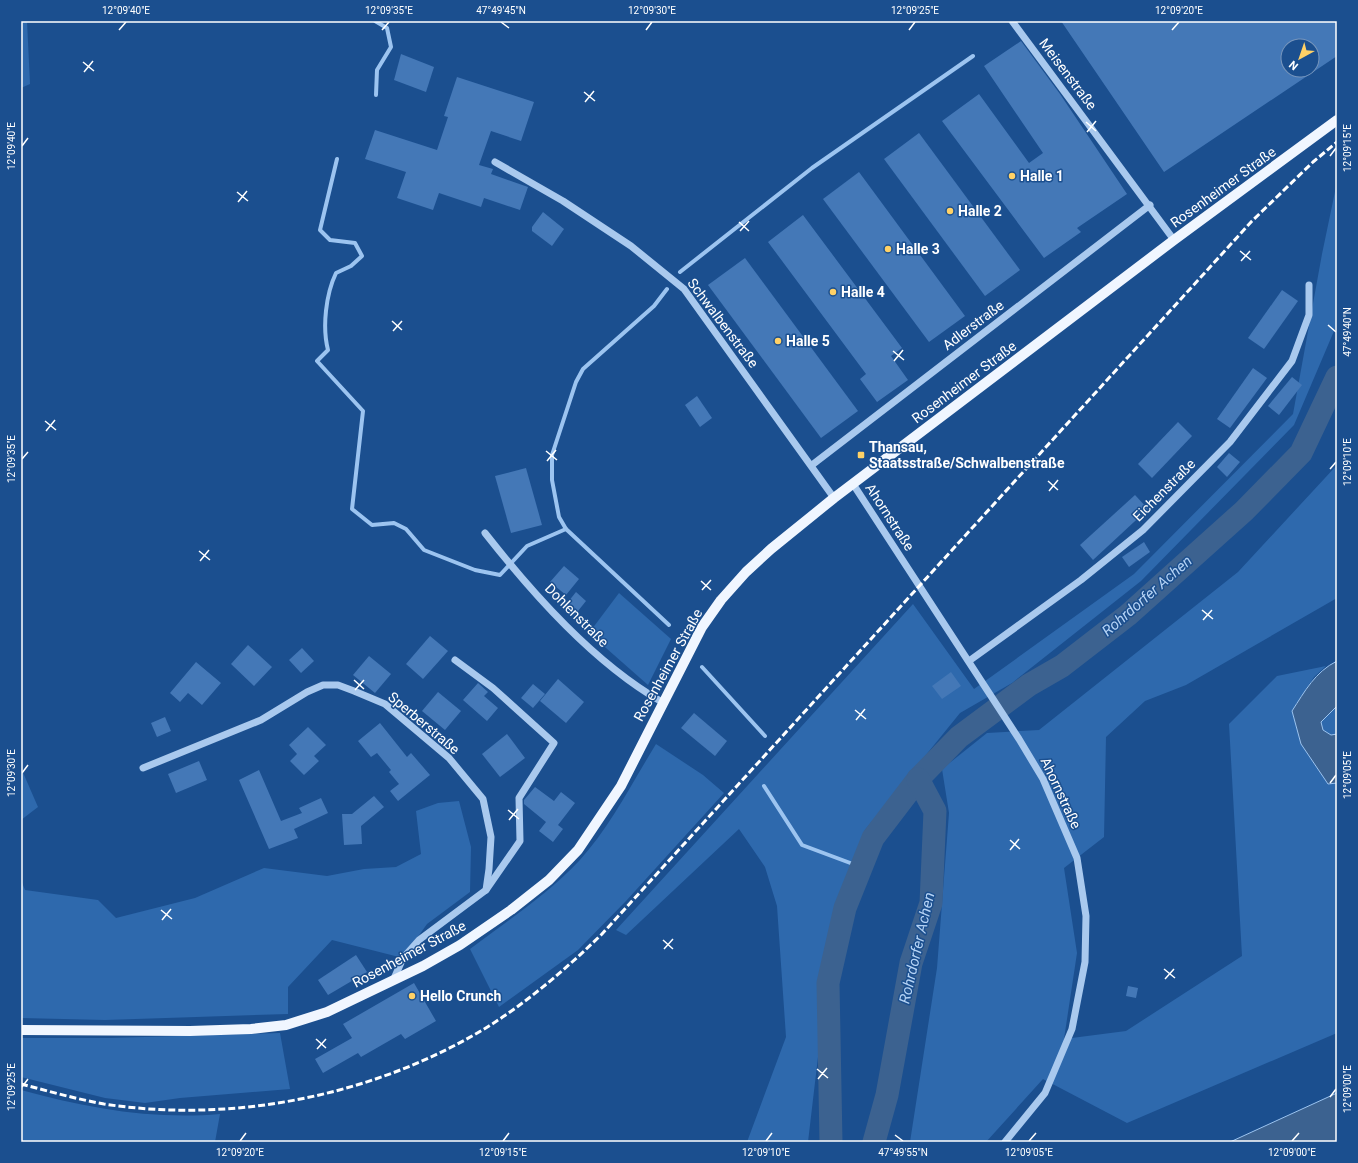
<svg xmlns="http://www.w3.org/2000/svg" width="1358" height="1163" font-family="Roboto,sans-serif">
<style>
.green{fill:#2e69ad}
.water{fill:#3c6290;stroke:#9cc4f0}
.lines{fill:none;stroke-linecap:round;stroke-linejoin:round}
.stream{stroke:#9cc4f0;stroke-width:4}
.river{stroke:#3c6290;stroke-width:23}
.building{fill:#4478b7;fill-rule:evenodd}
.minor{stroke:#a9c9ee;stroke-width:7}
.major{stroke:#f0f6ff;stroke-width:10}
.rail{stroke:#fff;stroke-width:3;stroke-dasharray:7 3;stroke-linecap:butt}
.ticks{fill:none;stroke:#fff;stroke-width:1.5}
.poi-dot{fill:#ffd166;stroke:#1b4f8f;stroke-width:1.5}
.labels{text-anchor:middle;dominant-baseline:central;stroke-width:3;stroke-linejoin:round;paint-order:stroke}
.street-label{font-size:14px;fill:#fff;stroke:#1b4f8f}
.poi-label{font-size:14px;font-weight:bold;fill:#fff;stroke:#1b4f8f;text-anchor:start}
.water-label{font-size:15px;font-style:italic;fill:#b5d3f5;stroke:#1b4f8f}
.neatline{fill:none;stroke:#fff;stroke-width:1.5}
.ticks-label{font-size:10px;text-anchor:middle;fill:#fff}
</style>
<rect width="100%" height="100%" fill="#1b4f8f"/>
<g class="green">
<polygon points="21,21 27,21 30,84 21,88"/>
<polygon points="1337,182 1337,324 1294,425 1141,581 1012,683 960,713 865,830 826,989 808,1142 747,1142 786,1037 777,906 765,867 739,829 626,935 616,930 913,604 974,689 1134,574 1293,414 1322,254"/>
<polygon points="1337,465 1337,598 1186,685 1145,701 1106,737 1104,837 1064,868 1077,953 1064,1039 1126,1031 1242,956 1229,724 1277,676 1326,666 1314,677 1292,711 1301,744 1328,784 1337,783 1337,1033 1127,1123 1043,1079 986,1142 910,1142 937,968 949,813 942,769 987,733 1039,730 1238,572"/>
<polygon points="619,593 671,639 648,685 589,633"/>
<polygon points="1337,706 1337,734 1331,735 1323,730 1321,722"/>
<path d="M656 744 703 775 724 793 626 901 578 950 499 1007 470 949C507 921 547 895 579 861 610 827 632 783 656 744Z"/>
<polygon points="21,768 38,807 21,820"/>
<polygon points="459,801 471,847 470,892 427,924 403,958 332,940 288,987 288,1014 105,1020 21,1018 21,880 25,890 98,900 116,918 195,898 264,868 327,876 364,869 396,867 421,854 416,811 438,803"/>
<polygon points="280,1033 290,1089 180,1098 145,1103 105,1098 21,1077 21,1038 110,1038"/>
<path d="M21 1090C86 1108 153 1120 220 1114L215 1142H21Z"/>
</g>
<g class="water">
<path d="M1337 661V706L1321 722 1323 730 1331 735 1337 734V783L1328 784 1301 744 1292 711C1305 691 1315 672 1337 661Z"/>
<polygon points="1337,1093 1337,1142 1230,1142"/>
</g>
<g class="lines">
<g class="stream">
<polyline points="375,21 387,28 391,47 377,70 376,95"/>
<path d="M337 159 320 230 330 240 355 243 362 256 351 266 336 273C326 294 322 327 328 350L317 361 363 411 352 509 372 525 394 523 406 529 424 550 475 570 500 575 527 546 566 529"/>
<polyline points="680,272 812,168 973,56"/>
<polyline points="667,289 654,306 583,369 576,382 552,455 552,480 559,517 566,529 669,625"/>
<polyline points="702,667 765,736"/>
<polyline points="764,786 802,845 861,867"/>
</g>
<g class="river">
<polyline points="831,1142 828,983 845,908 873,838 918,779 959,737 1029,685 1062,666 1128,615 1244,511 1301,453 1337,377"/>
<polyline points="874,1142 887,1095 911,963 931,903 935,811 918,779"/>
</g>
</g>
<g class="building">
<path d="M1061 21H1337V56L1164 172ZM1288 46H1312V70H1288Z"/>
<polygon points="1021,41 1060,94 1127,194 1077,228 1081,232 1044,258 942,121 979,94 1029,163 1043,153 984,66"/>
<polygon points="401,54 434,67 426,92 394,80"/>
<polygon points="457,77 534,102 521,141 491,131 479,165 493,169 491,174 528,187 520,210 484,198 481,207 439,193 433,210 397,198 406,172 365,159 375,130 437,150 448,117 444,116"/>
<polygon points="919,133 1020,270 985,296 884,159"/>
<polygon points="859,172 965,316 929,342 823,199"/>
<polygon points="543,212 564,229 552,246 532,231 532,227"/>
<polygon points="803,215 902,348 891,356 908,380 877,402 860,379 866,374 768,242"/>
<polygon points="745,258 858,411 821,438 708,285"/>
<polygon points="1282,290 1298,301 1264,349 1248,338"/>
<polygon points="1253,368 1267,378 1230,428 1217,419"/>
<polygon points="1292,377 1302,385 1279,415 1268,406"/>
<polygon points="697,396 712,418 700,427 685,405"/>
<polygon points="1178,422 1192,436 1152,478 1138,464"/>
<polygon points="1229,453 1240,462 1227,477 1217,467"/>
<polygon points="526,468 542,525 511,533 495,476"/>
<polygon points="1135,495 1148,509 1093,560 1080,545"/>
<polygon points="1144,542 1150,552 1129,567 1122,557"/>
<polygon points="564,566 579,579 566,595 550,582"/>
<polygon points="576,592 586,601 574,616 564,607"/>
<polygon points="430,636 448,651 423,679 406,664"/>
<polygon points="248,645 272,667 254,686 231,664"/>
<polygon points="302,648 314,661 301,673 289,660"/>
<polygon points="369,656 391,674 375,693 353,675"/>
<polygon points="196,662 221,683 202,705 188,693 180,702 170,693"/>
<polygon points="951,672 961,686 942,699 932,686"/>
<polygon points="558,679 584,702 566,723 540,701"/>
<polygon points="478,683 488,692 484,696 498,708 487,721 463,700"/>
<polygon points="533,684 545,694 533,708 521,698"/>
<polygon points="438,692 461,711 445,730 422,711"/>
<polygon points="694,713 727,741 715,756 681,728"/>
<polygon points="165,717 171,731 157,737 151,723"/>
<polygon points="380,723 407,757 411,753 430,775 398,801 390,791 399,784 389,772 391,770 377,753 371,757 358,741"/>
<polygon points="308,727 326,745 314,756 319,761 304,775 290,761 297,754 289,745"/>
<polygon points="507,734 525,758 500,777 482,754"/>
<polygon points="199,761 207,780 176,793 168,774"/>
<polygon points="259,770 281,821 302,813 299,808 321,798 328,813 294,829 298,838 269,849 239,780"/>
<polygon points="535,787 554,801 561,792 575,803 558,825 563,829 553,842 539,831 546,822 524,804 524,800"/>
<polygon points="374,796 384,807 361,826 362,844 344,845 342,814 352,814"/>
<polygon points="356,955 367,972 328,995 318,980"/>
<polygon points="414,983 436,1021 405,1039 401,1034 361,1057 358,1053 323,1073 315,1059 352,1038 343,1024"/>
<polygon points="1128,986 1138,988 1136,998 1126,996"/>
</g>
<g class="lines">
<g class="minor">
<polyline points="1012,21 1174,240"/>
<polyline points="495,162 563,201 631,246 684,289 834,498"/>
<polyline points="812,465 1150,205"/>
<polyline points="853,484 1019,739 1043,779 1077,858 1086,916 1085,962 1072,1029 1045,1093 1005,1142"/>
<path d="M485 533C533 594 594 663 662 702"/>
<polyline points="455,660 493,688 554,743 519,798 520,841 486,890"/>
<polyline points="969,661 1081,580 1143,530 1230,442 1292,361 1309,315 1309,285"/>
<polyline points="143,768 261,720 307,692 323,685 338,685 354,691 385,704 449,758 483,799 491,837 489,869 486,890 419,940 403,958 393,981"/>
</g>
<polyline class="major" points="21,1030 190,1031 251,1029 286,1025 327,1012 423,966 460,945 511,910 549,880 578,850 621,786 702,627 721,600 746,572 771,549 834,498 1174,240 1337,120"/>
<path class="rail" d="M21 1084C48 1091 76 1099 104 1104 235 1124 377 1095 489 1026 530 1000 567 968 602 934L1252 221 1313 162 1337 142"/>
</g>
<path class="ticks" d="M501 22 509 28M119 30 126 22M382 30 389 22M646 30 652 22M909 30 915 22M1172 30 1179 22M83 62 94 71M84 72 93 61M584 92 595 101M585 102 594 91M1086 122 1096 131M1087 132 1096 121M22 146 28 138M1330 156 1336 148M237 192 248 201M238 202 247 191M739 222 749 231M740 231 749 221M1240 251 1251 260M1241 261 1250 251M392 321 402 330M1328 325 1336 332M393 331 402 321M893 351 904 360M894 361 903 350M45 421 56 430M46 431 55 420M546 451 557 460M22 459 28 452M547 461 556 450M1330 469 1336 462M1048 481 1058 490M1049 491 1058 480M199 551 210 560M200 561 209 550M701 581 711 590M702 590 711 580M1202 610 1213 619M1203 620 1212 610M354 680 364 689M355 690 364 680M855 710 866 719M856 720 865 709M22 773 28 765M1330 783 1336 775M508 810 519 819M509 820 518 809M1010 840 1020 849M1010 850 1019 839M161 910 172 919M162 920 171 909M663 940 673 949M664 949 673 939M1164 969 1175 978M1165 979 1174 969M316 1039 326 1048M317 1049 326 1039M817 1069 828 1078M818 1079 827 1068M22 1087 28 1079M1330 1097 1336 1089M895 1135 903 1141M240 1141 246 1133M503 1141 509 1133M766 1141 772 1133M1029 1141 1036 1133M1292 1141 1299 1133"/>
<g class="poi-dot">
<circle cx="1012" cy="176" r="4"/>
<circle cx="950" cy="211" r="4"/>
<circle cx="888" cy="249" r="4"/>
<circle cx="833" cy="292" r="4"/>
<circle cx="778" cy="341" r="4"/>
<rect x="857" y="451" width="8" height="8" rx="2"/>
<circle cx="412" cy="996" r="4"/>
</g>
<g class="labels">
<g class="street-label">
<text transform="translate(1068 74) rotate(53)">Meisenstraße</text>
<text transform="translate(1223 187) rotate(-36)">Rosenheimer Straße</text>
<text transform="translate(723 323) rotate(53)">Schwalbenstraße</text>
<text transform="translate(973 325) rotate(-37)">Adlerstraße</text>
<text transform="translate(964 382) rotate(-37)">Rosenheimer Straße</text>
<text transform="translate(1164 490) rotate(-45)">Eichenstraße</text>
<text transform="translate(890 517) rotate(57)">Ahornstraße</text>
<text transform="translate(577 615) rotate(45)">Dohlenstraße</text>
<text transform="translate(668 665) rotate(-61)">Rosenheimer Straße</text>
<text transform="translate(424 723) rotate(40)">Sperberstraße</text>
<text transform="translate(1061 793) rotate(65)">Ahornstraße</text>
<text transform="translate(409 954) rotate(-28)">Rosenheimer Straße</text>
</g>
<g class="poi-label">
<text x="1020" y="176">Halle 1</text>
<text x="958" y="211">Halle 2</text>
<text x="896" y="249">Halle 3</text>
<text x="841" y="292">Halle 4</text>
<text x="786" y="341">Halle 5</text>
<text x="869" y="447">Thansau,<tspan x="869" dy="16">Staatsstraße/Schwalbenstraße</tspan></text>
<text x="420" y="996">Hello Crunch</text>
</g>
<g class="water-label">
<text transform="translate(1147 596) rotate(-41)">Rohrdorfer Achen</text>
<text transform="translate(917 948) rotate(-77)">Rohrdorfer Achen</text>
</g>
</g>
<rect width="1358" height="1163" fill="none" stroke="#1b4f8f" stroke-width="44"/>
<g transform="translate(1300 58) rotate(220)"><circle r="19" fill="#1b4f8f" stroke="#7695bc"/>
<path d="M0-3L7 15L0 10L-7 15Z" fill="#ffd166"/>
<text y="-6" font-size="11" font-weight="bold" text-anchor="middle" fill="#ffffff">N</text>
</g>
<rect x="22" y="22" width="1314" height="1119" class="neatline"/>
<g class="ticks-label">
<text x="126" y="14">12°09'40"E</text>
<text x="389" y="14">12°09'35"E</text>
<text x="501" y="14">47°49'45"N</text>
<text x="652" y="14">12°09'30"E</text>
<text x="915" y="14">12°09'25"E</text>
<text x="1179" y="14">12°09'20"E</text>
<text transform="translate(11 146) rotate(-90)" y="4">12°09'40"E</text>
<text transform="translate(1347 148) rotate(-90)" y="4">12°09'15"E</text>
<text transform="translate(1347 332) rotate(-90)" y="4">47°49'40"N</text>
<text transform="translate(11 459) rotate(-90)" y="4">12°09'35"E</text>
<text transform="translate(1347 462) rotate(-90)" y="4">12°09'10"E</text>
<text transform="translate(11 773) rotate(-90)" y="4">12°09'30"E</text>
<text transform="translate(1347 775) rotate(-90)" y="4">12°09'05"E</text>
<text transform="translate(11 1087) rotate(-90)" y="4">12°09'25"E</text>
<text transform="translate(1347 1089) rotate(-90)" y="4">12°09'00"E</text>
<text x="240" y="1156">12°09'20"E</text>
<text x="503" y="1156">12°09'15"E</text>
<text x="766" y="1156">12°09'10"E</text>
<text x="903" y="1156">47°49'55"N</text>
<text x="1029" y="1156">12°09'05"E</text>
<text x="1292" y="1156">12°09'00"E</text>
</g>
</svg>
